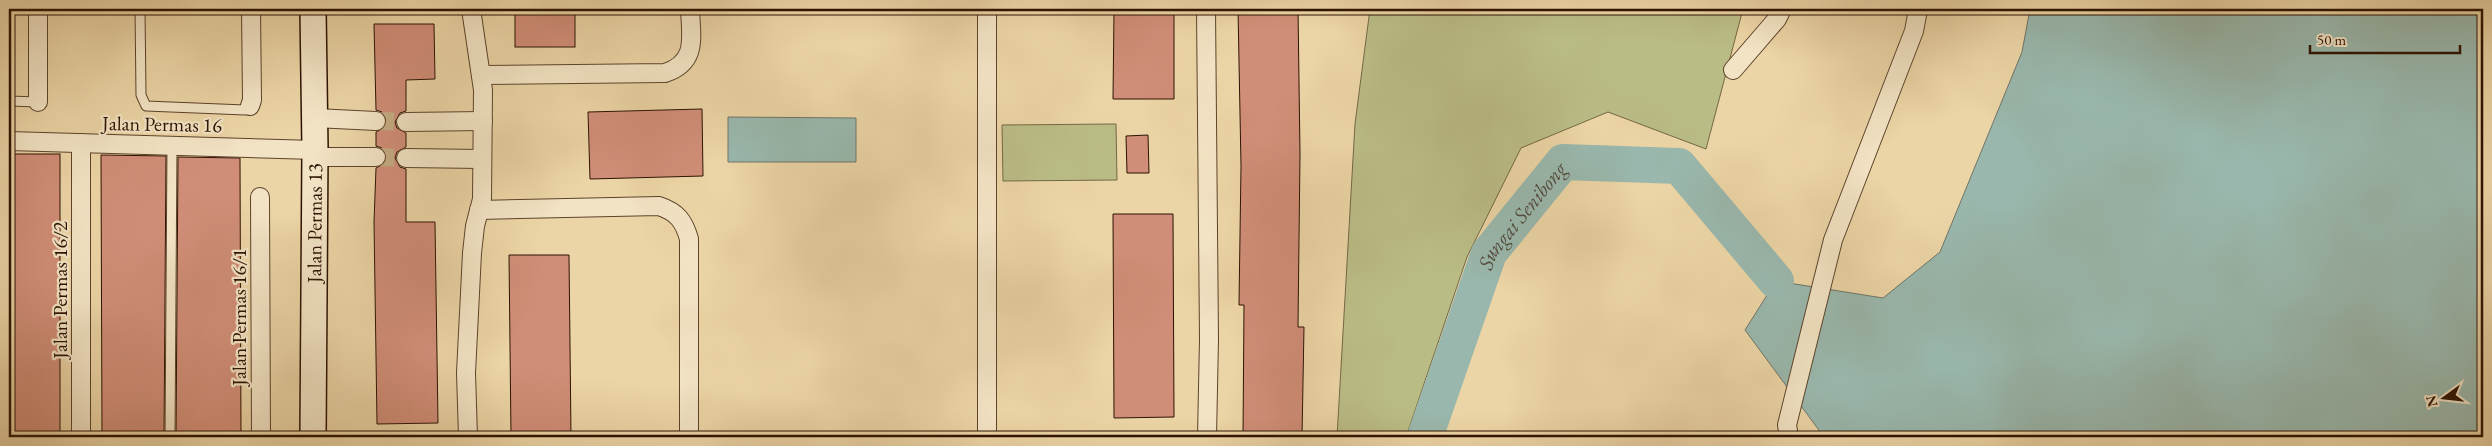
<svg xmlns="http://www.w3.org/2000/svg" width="2492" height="446" font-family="'EB Garamond',serif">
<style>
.green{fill:#babc85;stroke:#746844}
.water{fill:#99b7ac;stroke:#6e7568}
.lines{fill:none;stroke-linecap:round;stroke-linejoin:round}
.river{stroke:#99b7ac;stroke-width:36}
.building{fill:#d08d77;stroke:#2d1302}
.minor-tunnel{stroke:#c5ad84;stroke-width:18;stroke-dasharray:18 9;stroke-linecap:butt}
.service-casing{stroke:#5c432b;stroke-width:11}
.minor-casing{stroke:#5c432b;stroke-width:20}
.secondary-casing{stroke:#2d1302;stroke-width:28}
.service{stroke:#f2e3c4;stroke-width:9}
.minor{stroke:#f2e3c4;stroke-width:18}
.secondary{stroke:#f2e3c4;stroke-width:25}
.labels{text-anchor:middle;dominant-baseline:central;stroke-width:4.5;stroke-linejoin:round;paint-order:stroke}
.street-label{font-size:20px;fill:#2d1302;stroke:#f2e3c4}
.water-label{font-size:21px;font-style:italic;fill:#534c3e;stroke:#f2e3c4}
</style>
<rect width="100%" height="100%" fill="#ebd4a5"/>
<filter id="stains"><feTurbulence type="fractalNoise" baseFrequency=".004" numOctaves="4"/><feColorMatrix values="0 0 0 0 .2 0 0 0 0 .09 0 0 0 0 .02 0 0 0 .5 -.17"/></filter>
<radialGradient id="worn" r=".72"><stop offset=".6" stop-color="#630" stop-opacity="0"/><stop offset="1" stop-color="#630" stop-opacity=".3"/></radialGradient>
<g class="green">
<polygon points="1370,9 1743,9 1706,149 1608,112 1521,148 1467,257 1406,437 1337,437 1355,124"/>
<polygon points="1116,124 1117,180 1003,181 1002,125"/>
</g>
<g class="water">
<polygon points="2030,9 2483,9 2483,437 1824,437 1745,330 1776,281 1883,298 1940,252 2022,52"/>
<polygon points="728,117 856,118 856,162 728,162"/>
</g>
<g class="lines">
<path class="river" id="s1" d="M1425 437 1489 253 1563 162 1679 166 1776 281"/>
</g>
<g class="building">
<rect x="515" y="9" width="60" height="38"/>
<polygon points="1114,9 1174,9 1174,99 1113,99"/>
<polygon points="1238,9 1298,9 1300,154 1298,327 1304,327 1302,437 1243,437 1244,305 1239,305 1241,166"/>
<polygon points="374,24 434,24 435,79 406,80 406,111 400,113 395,122 397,128 406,133 406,147 397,152 395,158 400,167 406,169 406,222 435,222 438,423 377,424 374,222 376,168 385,163 387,157 382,148 376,146 376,132 385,127 387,121 382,112 376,110"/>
<polygon points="702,109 703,176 590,179 588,112"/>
<polygon points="1148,135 1149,173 1127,173 1126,136"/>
<rect x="9" y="154" width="51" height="283"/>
<polygon points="101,155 166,156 164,437 102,437"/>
<polygon points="178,157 240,158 241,437 176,437"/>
<polygon points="1113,214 1173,214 1174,417 1114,418"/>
<polygon points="509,255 569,255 571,437 511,437"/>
</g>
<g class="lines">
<g class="minor-tunnel">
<polyline points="376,121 406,122"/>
<polyline points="376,157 406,158"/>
</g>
<g class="service-casing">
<g id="service">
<polyline points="140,9 141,95 146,106 245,110 250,106"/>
<polyline points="9,101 38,102"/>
<polyline points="170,437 172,146"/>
</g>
</g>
<g class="minor-casing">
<g id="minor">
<polyline points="38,9 38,102"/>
<polyline points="1206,9 1209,339 1207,437"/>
<polyline points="1733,70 1777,19 1782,9"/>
<path d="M481 75 665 73C698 62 691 37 690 9"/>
<polyline points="250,106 252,100 251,9"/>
<polyline points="315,118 376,121"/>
<polyline points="406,122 483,121"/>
<polyline points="9,141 315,150"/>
<polyline points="315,157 376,157"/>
<polyline points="406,158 482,159"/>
<polyline points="260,197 261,437"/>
<path d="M479 210 659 206C677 212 684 221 689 239V437"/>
<polyline points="81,437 81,143"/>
<polyline points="468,437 466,373 472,253 475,226 482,199 483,90 471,9"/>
<polyline points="987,437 987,9"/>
<polyline points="1789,437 1787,425 1833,240 1914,31 1917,15 1915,9"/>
</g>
</g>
<g class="secondary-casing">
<g id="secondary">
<path id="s2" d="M313 437 315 150 313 9"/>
</g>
</g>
<use href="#service" class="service"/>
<use href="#minor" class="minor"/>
<use href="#secondary" class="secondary"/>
</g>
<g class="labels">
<g class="street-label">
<text transform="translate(162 124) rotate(1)">Jalan Permas 16</text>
<text stroke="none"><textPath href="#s2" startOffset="214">Jalan Permas 13</textPath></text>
<text transform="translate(60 290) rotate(-90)">Jalan Permas 16/2</text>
<text transform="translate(239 317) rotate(-90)">Jalan Permas 16/1</text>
</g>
<g class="water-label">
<text stroke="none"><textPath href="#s1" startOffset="244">Sungai Senibong</textPath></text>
</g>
</g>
<rect width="2492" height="446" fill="none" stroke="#ebd4a5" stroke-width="30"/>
<rect x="10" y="10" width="2472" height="426" fill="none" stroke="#2d1302" stroke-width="2.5"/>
<rect x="15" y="15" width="2462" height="416" fill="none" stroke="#2d1302"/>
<g transform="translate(2444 398) rotate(255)" stroke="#f2e3c4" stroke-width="4" paint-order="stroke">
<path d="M0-4L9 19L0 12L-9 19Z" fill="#2d1302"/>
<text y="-8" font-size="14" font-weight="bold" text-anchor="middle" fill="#2d1302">N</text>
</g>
<path d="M2310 45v8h150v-8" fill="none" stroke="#2d1302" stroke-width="2.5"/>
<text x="2317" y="45" font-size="15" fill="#2d1302" stroke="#f2e3c4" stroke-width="4" paint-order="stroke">50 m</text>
<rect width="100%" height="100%" filter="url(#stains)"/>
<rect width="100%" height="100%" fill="url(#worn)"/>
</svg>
